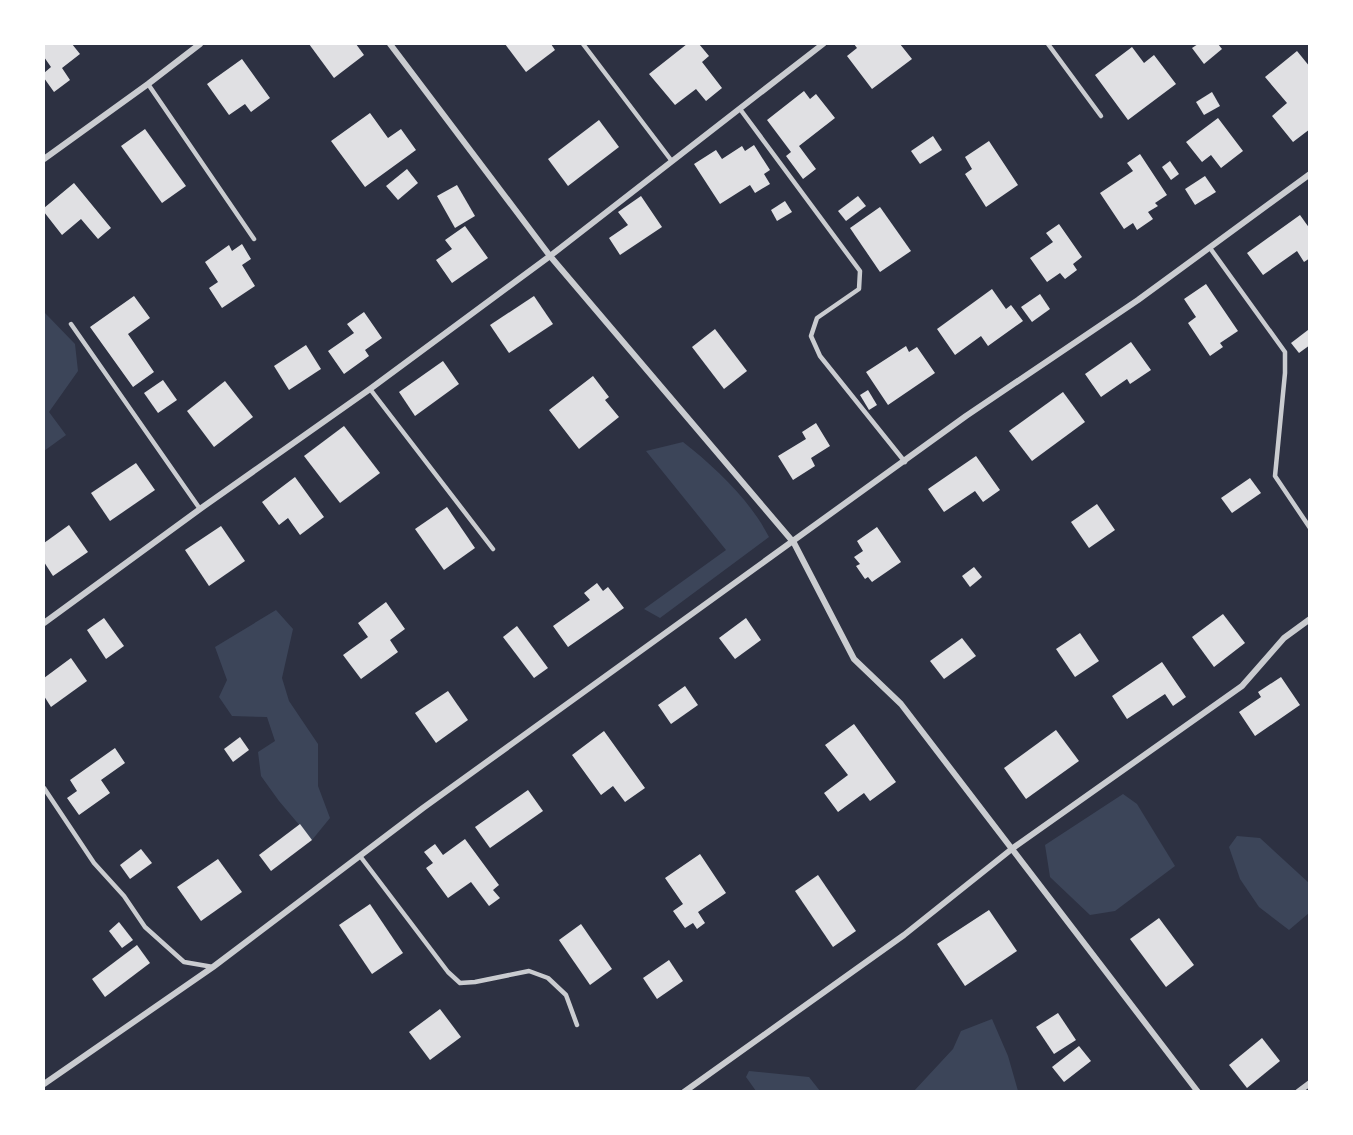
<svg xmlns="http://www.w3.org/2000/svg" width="1353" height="1135" font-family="Montserrat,sans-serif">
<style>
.green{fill:#3c4559}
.building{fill:#e0e0e3}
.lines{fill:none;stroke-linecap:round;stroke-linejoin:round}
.service{stroke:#caccd0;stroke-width:4.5}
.minor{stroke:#caccd0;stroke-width:6}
</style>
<rect width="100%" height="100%" fill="#2d3142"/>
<g class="green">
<polygon points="44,312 75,344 78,371 49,412 66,435 44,451"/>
<path d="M683 442C715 467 750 500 769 537L660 618 644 609 726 550 646 451Z"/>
<polygon points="276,610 293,629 282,678 289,701 318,744 318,786 330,818 312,840 279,801 261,776 258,752 275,741 267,717 232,716 219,697 227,680 215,647"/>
<polygon points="1123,794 1137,804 1175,866 1115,911 1090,915 1050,877 1045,845"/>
<polygon points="1237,836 1260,838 1309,883 1309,913 1289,930 1259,907 1240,879 1229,847"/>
<polygon points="992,1019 1008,1056 1018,1091 914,1091 953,1049 961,1031"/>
<polygon points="749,1071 809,1077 820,1091 756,1091 746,1077"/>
</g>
<g class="building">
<polygon points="44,44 72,44 80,54 62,68 70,80 54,92 44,78 44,73 51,67 44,57"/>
<polygon points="309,44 356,44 364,55 334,78"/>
<polygon points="505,44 551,44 555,50 526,72"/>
<polygon points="687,44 699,44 709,56 702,62 722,88 706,101 696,89 675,105 649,74"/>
<polygon points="854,44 900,44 912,59 872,89 847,56 857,48"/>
<polygon points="1198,44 1218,44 1222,49 1204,64 1192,48"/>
<polygon points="1132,47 1144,63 1154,55 1176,84 1128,120 1095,75"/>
<polygon points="1297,51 1310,67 1310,129 1293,142 1272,116 1287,103 1265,77"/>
<polygon points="242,59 270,98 251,112 245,104 229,115 207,84"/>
<polygon points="804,91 810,99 816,94 835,118 799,146 816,169 803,179 786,156 791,152 767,120"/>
<polygon points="1212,92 1220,106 1204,115 1196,102"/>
<polygon points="370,113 388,138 401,129 416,150 365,187 331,141"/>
<polygon points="1218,118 1243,151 1221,168 1211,155 1202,162 1186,142"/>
<polygon points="599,120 619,147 568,186 548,159"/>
<polygon points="145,129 186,186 162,203 121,146"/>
<polygon points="933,136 942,150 920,164 911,151"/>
<polygon points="989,141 1018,185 986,207 965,174 972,169 965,157"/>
<polygon points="754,145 770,170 764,174 770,184 755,193 750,185 720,204 694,164 716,150 722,159 742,146 745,151"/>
<polygon points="1140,154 1167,195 1155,203 1158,206 1148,212 1153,219 1137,230 1133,223 1124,229 1100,193 1133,171 1127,163"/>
<polygon points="1170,161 1179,174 1171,180 1162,167"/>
<polygon points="407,169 418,183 398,200 386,186"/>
<polygon points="1205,176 1216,192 1195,205 1185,189"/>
<polygon points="74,183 111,228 98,239 81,219 62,235 44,212 44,208"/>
<polygon points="457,185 475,216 455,228 437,196"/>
<polygon points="641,196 662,227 620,255 609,238 628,225 618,212"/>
<polygon points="858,196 866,206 846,221 838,211"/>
<polygon points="785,201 792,212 777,221 771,210"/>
<polygon points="880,207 911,251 880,272 850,228"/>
<polygon points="1300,215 1310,229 1310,258 1304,262 1297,251 1263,275 1247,253"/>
<polygon points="1059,224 1082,257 1073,264 1077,270 1065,279 1060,273 1047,282 1030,258 1053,242 1046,233"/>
<polygon points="465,226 488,258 452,283 436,260 452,249 445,240"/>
<polygon points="242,244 251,259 242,265 255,286 222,308 209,288 218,282 205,262 229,245 232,251"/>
<polygon points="1206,284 1238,331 1220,343 1223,347 1210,356 1188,323 1196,317 1184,299"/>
<polygon points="992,289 1006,309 1011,305 1023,321 988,346 981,336 955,355 937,329"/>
<polygon points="1040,294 1050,309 1032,322 1021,307"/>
<polygon points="134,296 150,318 128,334 154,372 133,387 90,327"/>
<polygon points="534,296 553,324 509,353 490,325"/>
<polygon points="364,312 382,338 365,350 369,356 344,374 328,351 354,333 347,324"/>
<polygon points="715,329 747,371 724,389 692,347"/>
<polygon points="1308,330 1310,345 1299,353 1291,343"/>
<polygon points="1131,342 1151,370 1130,384 1127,379 1101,397 1085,374"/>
<polygon points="306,345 321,369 289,390 274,366"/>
<polygon points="906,346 909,352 917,347 935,373 888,405 866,372"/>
<polygon points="443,361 459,384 415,416 399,392"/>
<polygon points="593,376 609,397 605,400 619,417 579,449 549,410"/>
<polygon points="163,380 177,400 158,413 144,393"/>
<polygon points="225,381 253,417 214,447 187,411"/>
<polygon points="868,390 877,405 869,410 860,395"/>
<polygon points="1063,392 1085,422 1032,461 1009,431"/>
<polygon points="816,423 830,446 811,458 815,466 793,480 778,456 806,439 802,432"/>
<polygon points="344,426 380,473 340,503 304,456"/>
<polygon points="976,456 1000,490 983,502 975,491 944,512 928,489"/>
<polygon points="136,463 155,490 110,521 91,493"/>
<polygon points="295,477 324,517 300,535 288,518 279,525 262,502"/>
<polygon points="1250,478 1261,493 1232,513 1221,498"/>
<polygon points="1097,504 1115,530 1089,548 1071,522"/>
<polygon points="447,507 475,548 444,570 415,529"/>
<polygon points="69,525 88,552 53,576 44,562 44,543"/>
<polygon points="221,526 245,561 209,586 185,550"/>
<polygon points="877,527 901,562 872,582 868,577 865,579 856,566 860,564 854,557 863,551 857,541"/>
<polygon points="974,567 982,577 970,587 962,576"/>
<polygon points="597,583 603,591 608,587 624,608 568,647 553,626 590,600 584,593"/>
<polygon points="386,602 405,629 390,640 398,652 361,679 343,655 368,637 358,623"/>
<polygon points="1223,614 1245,643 1214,667 1192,637"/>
<polygon points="104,618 124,646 106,659 87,630"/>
<polygon points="746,618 761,640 735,659 719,638"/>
<polygon points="517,626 548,668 534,678 503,637"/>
<polygon points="1080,633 1099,661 1075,677 1056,649"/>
<polygon points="962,638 976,656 944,679 930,661"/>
<polygon points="71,658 87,681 51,707 44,696 44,678"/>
<polygon points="1162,662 1186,697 1173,706 1165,694 1127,719 1112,696"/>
<polygon points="1281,677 1300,705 1255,736 1239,712 1261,697 1258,692"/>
<polygon points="685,686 698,705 671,724 658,705"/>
<polygon points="448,691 468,720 436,743 415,713"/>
<polygon points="854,724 896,782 870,801 864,793 838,812 824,793 848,775 825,745"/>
<polygon points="1056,730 1079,761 1026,799 1004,768"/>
<polygon points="604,731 645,788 625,802 613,786 601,795 572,755"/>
<polygon points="240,737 249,750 233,762 224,749"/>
<polygon points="115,748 125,763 101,780 110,793 79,815 67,798 77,791 70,780"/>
<polygon points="528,790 543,811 490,848 475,827"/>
<polygon points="300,824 312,840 271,871 259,855"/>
<polygon points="465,839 499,885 493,890 500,898 489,906 471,882 448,898 426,868 433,863 424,852 435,844 443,855"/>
<polygon points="141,849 152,863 130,879 120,865"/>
<polygon points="700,854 726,893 698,912 705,923 697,929 693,923 685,928 673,911 683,904 665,878"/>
<polygon points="218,859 242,892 201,921 177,887"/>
<polygon points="818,875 856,931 833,947 795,891"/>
<polygon points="370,904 403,953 372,974 339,925"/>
<polygon points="989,910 1017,951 965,986 937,944"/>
<polygon points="1159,918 1194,965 1166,987 1130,939"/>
<polygon points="119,922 133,940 122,948 109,931"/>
<polygon points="581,924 612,969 590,985 559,940"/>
<polygon points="137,945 150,963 105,997 92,979"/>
<polygon points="669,960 683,981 657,999 643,978"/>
<polygon points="440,1009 461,1037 430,1060 409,1032"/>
<polygon points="1058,1013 1076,1040 1054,1054 1036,1027"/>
<polygon points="1262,1038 1280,1061 1247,1088 1229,1065"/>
<polygon points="1079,1046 1091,1061 1064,1082 1052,1067"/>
</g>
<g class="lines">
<g class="service">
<polyline points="583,44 671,160"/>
<polyline points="1048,44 1101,116"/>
<polyline points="148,84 254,239"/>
<polyline points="740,109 860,271 859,289 817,318 811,336 820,356 905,462"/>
<polyline points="1210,248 1285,352 1285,373 1275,476 1310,528"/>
<polyline points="71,324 200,509"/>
<polyline points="370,389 493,549"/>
<polyline points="44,788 94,863 124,896 145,927 184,962 213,967"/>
<polyline points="360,856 448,972 460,983 475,982 529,971 548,978 566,995 577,1025"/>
</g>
<g class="minor">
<polyline points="390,44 550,256 794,543 854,659 901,704 1198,1092"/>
<polyline points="44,159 148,84 200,44"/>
<polyline points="44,623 200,509 370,389 550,256 823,44"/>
<polyline points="44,1084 213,967 423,808 966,416 1138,300 1310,174"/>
<polyline points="684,1092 904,935 1013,848 1242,686 1284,638 1310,619"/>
<polyline points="1298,1092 1310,1083"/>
</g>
</g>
<rect width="1353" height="1135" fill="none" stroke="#ffffff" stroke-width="90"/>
</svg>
